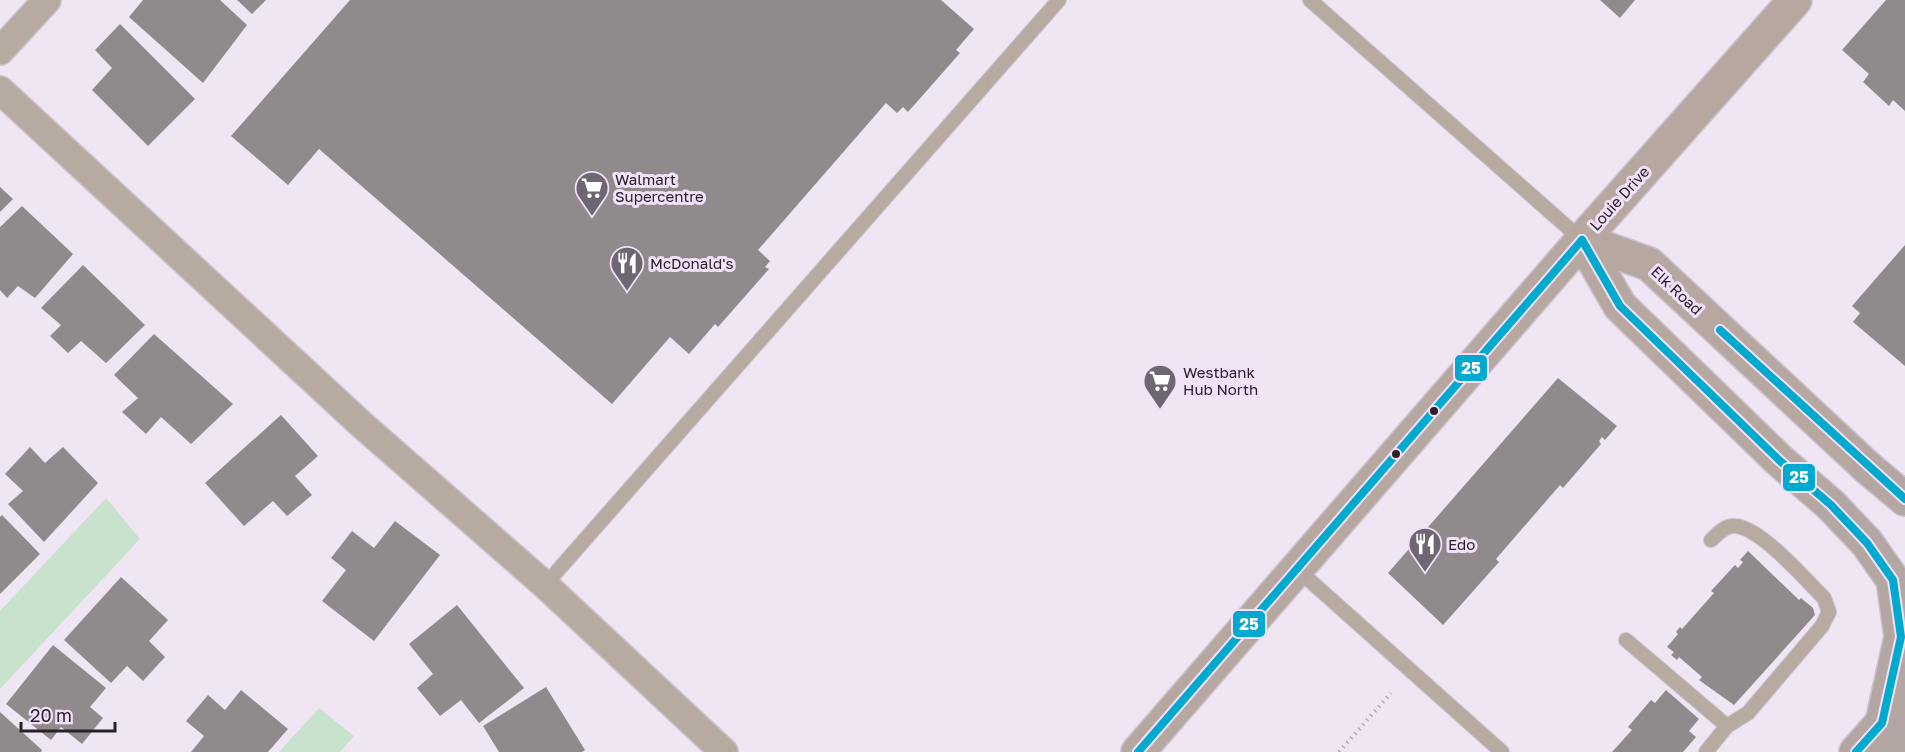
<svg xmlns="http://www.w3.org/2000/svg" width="1905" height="752" font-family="'Golos Text',sans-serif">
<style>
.green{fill:#c8e2ce}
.building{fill:#918a8c}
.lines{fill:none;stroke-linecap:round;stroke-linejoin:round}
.lane-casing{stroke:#cbc3ce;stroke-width:16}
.street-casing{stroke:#cbc3ce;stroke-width:30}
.secondary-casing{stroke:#cbc3ce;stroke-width:36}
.highway-casing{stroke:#cbc3ce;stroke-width:36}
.path{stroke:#b6acaa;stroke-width:4;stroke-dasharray:1.5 4.5;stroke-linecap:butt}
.lane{stroke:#b7aaa1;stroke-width:14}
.street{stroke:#b7aaa1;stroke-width:27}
.secondary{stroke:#b6a8a1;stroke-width:33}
.highway{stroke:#b4a6a3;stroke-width:33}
.bus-1-casing{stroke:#f3e0f9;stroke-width:12}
.bus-1{stroke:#00a9ce;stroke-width:8}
.bus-dot{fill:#28212a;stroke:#f3e0f9;stroke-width:2}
.labels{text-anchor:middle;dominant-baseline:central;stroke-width:6;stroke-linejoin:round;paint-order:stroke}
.poi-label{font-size:15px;fill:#28212a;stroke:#f3e0f9;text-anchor:start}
.street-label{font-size:15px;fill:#28212a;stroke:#f3e0f9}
.line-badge{stroke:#f3e0f9;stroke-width:2}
.badge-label{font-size:16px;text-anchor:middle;font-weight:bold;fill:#fff}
</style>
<rect width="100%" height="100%" fill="#f0e6f3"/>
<g class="green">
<polygon points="106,498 140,539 0,689 0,611"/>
<polygon points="319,708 354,736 340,752 279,752"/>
</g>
<g class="building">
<polygon points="143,0 220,0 247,25 203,83 129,17"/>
<polygon points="237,0 266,0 252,14"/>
<polygon points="350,0 941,0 974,29 956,50 960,53 908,112 903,107 897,113 886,103 758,250 770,261 765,267 769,269 718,327 715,324 689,354 670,337 612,404 319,149 288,185 231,136"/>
<polygon points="1600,0 1635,0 1620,18"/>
<polygon points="1886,0 1905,0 1905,111 1893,100 1889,106 1863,82 1869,74 1842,50"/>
<polygon points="120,24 195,99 148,146 92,90 112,68 95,50"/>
<polygon points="0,187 13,199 0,212"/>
<polygon points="22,206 73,254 35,298 18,286 7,298 0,290 0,227"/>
<polygon points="1905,245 1905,366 1853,322 1860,313 1852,306"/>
<polygon points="83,265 145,325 106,363 81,341 68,353 50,336 61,325 41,308"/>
<polygon points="154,334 233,404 191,444 161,417 146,434 122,412 138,398 114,375"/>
<polygon points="1558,378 1617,426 1605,440 1602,437 1599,441 1601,444 1563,488 1560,485 1496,559 1499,562 1443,625 1388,573"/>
<polygon points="281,415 318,456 295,476 312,495 287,516 273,501 244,526 205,483"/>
<polygon points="30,447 45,463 63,447 98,483 44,542 8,504 23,491 5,474"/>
<polygon points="2,515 40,554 0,594 0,517"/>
<polygon points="395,521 440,555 374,641 322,601 346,570 331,558 352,531 374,548"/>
<polygon points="1748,551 1799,600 1801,598 1813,608 1815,615 1734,705 1699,680 1702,677 1679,657 1677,660 1671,655 1674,652 1667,647 1678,634 1676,632 1680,627 1682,629 1714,593 1711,591 1735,565 1738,568 1743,562 1740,560"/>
<polygon points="121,577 168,620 149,641 165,657 143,681 127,666 111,683 64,640"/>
<polygon points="457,605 524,688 479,723 461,700 440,716 417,688 433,674 409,644"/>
<polygon points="53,645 106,688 90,707 103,718 82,744 61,727 51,740 6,704"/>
<polygon points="546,687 585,750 582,752 499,752 483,726"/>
<polygon points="241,690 288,729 268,752 191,752 204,736 186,721 208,695 225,710"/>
<polygon points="1666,690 1699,719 1689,731 1696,737 1683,752 1612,752 1632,730 1628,727 1651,700 1655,703"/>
<polygon points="0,712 42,750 41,752 0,752"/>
</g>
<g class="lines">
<g class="lane-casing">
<g id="lane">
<polyline points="1310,0 1582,240"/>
<polyline points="1298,570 1502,752"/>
<polyline points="545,585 1059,0"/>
<polyline points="1626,640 1727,726"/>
<path d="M1706 752 1727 726 1748 713 1822 626 1829 612 1824 598C1805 579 1760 527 1735 526 1725 525 1718 534 1711 540"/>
</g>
</g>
<g class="street-casing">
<g id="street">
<polyline points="0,51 47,0"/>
<polyline points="0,90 361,424 545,585 724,752"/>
</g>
</g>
<g class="secondary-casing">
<g id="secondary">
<polyline points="1582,240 1649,264 1868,468"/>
<polyline points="1582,240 1620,306 1779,460 1831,505"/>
<polyline points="1138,752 1582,240 1795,0"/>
</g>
</g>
<g class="highway-casing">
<g id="highway">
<polyline points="1868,468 1905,499"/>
<polyline points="1831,505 1867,543 1893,580 1901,637 1882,723"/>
<polyline points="1856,752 1897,706"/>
<polyline points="1893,752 1905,738"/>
</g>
</g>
<polyline class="path" points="1339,752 1391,693"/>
<use href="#lane" class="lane"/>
<use href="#street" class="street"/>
<use href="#secondary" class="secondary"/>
<use href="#highway" class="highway"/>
<g class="bus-1-casing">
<g id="bus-1">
<polyline points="1582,240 1620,306 1779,460 1831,505 1867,543 1893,580 1901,637 1882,723 1856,752"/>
<polyline points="1720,330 1905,499"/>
<polyline points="1138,752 1582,240"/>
</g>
</g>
<use href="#bus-1" class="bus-1"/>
</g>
<defs>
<g id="supermarket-pin" transform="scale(1.725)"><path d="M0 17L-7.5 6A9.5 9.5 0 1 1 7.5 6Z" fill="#6e6670" stroke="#f3e0f9"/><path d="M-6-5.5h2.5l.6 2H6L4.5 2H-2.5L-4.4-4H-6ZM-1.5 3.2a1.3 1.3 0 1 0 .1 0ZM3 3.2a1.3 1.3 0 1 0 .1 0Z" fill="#fff"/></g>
<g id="restaurant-pin" transform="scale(1.725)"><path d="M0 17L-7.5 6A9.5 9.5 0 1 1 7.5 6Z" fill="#6e6670" stroke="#f3e0f9"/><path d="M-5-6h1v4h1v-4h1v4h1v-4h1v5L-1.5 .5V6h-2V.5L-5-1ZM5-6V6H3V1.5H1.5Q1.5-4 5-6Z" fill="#fff"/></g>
</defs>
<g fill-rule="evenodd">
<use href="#supermarket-pin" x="592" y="188"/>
<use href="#restaurant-pin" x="627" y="263"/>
<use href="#supermarket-pin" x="1160" y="381"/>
<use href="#restaurant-pin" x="1425" y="544"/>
</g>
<g class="bus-dot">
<circle cx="1434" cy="411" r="5"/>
<circle cx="1396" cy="454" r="5"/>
</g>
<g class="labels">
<g class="poi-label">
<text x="615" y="179">Walmart<tspan x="615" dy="17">Supercentre</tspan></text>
<text x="650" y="263">McDonald's</text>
<text x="1183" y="372">Westbank<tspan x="1183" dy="17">Hub North</tspan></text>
<text x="1448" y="544">Edo</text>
</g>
<g class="street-label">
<text transform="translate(1619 198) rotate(-48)">Louie Drive</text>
<text transform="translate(1677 290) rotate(43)">Elk Road</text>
</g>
</g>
<g class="line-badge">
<rect x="1454" y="354" width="34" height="28" rx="6" fill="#00a9ce"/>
<rect x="1782" y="463" width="34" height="29" rx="6" fill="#00a9ce"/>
<rect x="1232" y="610" width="34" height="28" rx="6" fill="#00a9ce"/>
</g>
<g class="badge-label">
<text x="1471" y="374">25</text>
<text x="1799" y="483">25</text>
<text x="1249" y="630">25</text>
</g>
<path d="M21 722v9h94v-9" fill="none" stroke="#28212a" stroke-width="3"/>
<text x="30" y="722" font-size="18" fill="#28212a" stroke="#f3e0f9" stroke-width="4.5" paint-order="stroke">20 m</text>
</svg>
